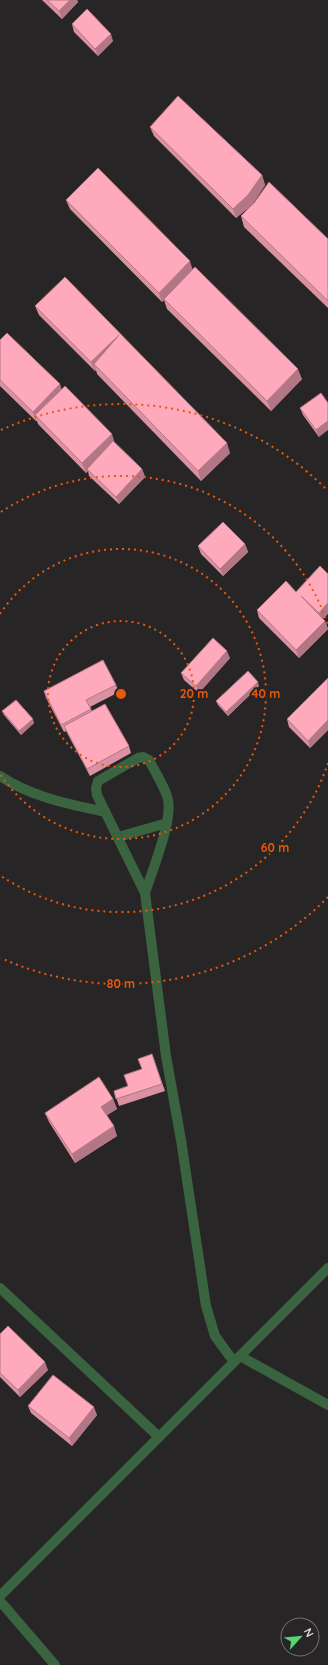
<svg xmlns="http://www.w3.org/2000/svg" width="328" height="1665" font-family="Quicksand,sans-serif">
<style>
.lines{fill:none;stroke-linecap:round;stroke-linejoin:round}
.service{stroke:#3a6340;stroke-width:10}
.minor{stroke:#3a6340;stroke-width:10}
.wall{fill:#da91a2}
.shaded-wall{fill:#b27684}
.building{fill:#fea9bc;stroke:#b27684}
.ring{fill:none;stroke:#e8590c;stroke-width:2;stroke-dasharray:2 4}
.centre{fill:#e8590c;stroke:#282526;stroke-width:2}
.ring-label{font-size:12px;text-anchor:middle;font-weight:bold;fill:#e8590c;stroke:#282526;stroke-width:4;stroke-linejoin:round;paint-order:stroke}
</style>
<rect width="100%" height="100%" fill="#282526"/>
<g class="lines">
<g class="service">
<path d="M0 776C31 797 69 804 105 812"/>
<polyline points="118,837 167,823"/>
<path d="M145 893C152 871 175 816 167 796 163 784 155 772 149 760L143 757 138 758 98 781 96 788 97 795 145 893 166 1056 181 1140 206 1306 215 1336 234 1362"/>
<polyline points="240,1356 328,1405"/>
<polyline points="0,1601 55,1665"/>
</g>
<g class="minor">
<polyline points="0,1288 159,1437"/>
<polyline points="0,1596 328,1268"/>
</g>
</g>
<g class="wall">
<polygon points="42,0 77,0 78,2 62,19"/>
<polygon points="72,24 113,41 98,56 74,32"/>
<polygon points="150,127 262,175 265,185 252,205 236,218 154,136"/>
<polygon points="66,200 193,269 302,379 271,411 167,309 164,300 162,302 70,209"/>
<polygon points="241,216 328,239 328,308 244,227"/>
<polygon points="35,306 230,453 201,481 97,374 96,370 95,371 39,315"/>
<polygon points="0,340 60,384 61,389 142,469 145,477 119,504 89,476 88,471 86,473 38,424 37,421 36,421 0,386"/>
<polygon points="321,393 319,437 303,415 300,408"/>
<polygon points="245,544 248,552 223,576 201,554 198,546"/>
<polygon points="320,566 323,619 325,621 328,629 299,658 259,618 257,610 296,592"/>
<polygon points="230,658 199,693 184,680 181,673"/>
<polygon points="328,678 328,730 310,748 289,727 287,719"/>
<polygon points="116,685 119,692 90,707 92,711 129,746 131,753 90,776 66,731 64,732 46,698 44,691"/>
<polygon points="259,686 228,716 218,705 216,701"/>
<polygon points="2,711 34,723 21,735 4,715"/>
<polygon points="152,1054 165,1091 119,1106 114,1091 128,1086 142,1069"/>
<polygon points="113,1099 117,1109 107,1115 117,1136 75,1163 49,1122 45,1113"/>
<polygon points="0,1334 48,1370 20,1397 0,1377"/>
<polygon points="28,1406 97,1415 72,1446 31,1413"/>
</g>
<g class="shaded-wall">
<polygon points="70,0 77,0 78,2 62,19 59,11"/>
<polygon points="111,34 113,41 98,56 95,49"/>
<polygon points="262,175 265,185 252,205 236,218 233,209"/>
<polygon points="190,261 193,271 162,302 159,293"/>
<polygon points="119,335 94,364 96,370 95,371 91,362"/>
<polygon points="298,369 302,379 271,411 267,401"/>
<polygon points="60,384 63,394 35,415 37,421 36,421 33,412"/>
<polygon points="328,421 328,430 319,437 316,430"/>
<polygon points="112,434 115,444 87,469 88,471 86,473 82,463"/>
<polygon points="227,443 230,453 201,481 198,471"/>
<polygon points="142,469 145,477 119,504 116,497"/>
<polygon points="245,544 248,552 223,576 220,569"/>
<polygon points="328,603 328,614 322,620 319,613"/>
<polygon points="325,621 328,629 299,658 296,650"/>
<polygon points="227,651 230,658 199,693 196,686"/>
<polygon points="258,682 259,686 228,716 226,712"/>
<polygon points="33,719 34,723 21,735 19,731"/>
<polygon points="328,720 328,730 310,748 308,741"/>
<polygon points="113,1099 117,1109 104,1117 101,1107"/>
<polygon points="114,1126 117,1136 75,1163 72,1154"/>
<polygon points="45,1362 48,1370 20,1397 18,1390"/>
<polygon points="94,1407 97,1415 72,1446 69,1438"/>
</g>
<g class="building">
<polygon points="47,0 70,0 59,11"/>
<polygon points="87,9 111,34 95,49 72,24"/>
<polygon points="178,96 262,175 248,195 233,209 150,127"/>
<polygon points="98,168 190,261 159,293 66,200"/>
<polygon points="269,182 328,239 328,301 241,216 254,203"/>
<polygon points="195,267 298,369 267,401 164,299"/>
<polygon points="65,277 227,443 198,471 94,364 119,335 91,362 35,306"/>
<polygon points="7,333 60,384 33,412 0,380 0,340"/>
<polygon points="65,386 112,434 82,463 35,415"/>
<polygon points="321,393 328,403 328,421 316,430 300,408"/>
<polygon points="113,441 142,469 116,497 87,469"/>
<polygon points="223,522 245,544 220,569 198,546"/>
<polygon points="320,566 328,574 328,603 319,613 301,596 325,621 296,650 257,610 286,581 296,592"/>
<polygon points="213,638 227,651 196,686 181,673"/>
<polygon points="103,660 116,685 86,700 91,709 61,725 44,691"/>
<polygon points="248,671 258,682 226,712 216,701"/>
<polygon points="328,678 328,720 308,741 287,719"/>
<polygon points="16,700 33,719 19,731 2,711"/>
<polygon points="105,704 129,746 87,769 64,726"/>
<polygon points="152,1054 162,1084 116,1099 114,1091 128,1086 124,1075 142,1069 138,1059"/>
<polygon points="99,1077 113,1099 101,1107 114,1126 72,1154 45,1113"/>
<polygon points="8,1326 45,1362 18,1390 0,1373 0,1334"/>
<polygon points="53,1375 94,1407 69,1438 28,1406"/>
</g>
<g class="ring">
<circle cx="121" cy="694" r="73"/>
<path d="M0 614A145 145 0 1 1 0 774"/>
<path d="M328 763A218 218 0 0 1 1 876M1 512A218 218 0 0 1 328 625"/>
<path d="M328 897A290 290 0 0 1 1 958M1 430A290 290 0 0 1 328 491"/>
</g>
<circle cx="121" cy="694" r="6" class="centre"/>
<g class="ring-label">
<text x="194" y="698">20 m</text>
<text x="266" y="698">40 m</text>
<text x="275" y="852">60 m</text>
<text x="121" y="988">80 m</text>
</g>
<g transform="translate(300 1637) rotate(63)"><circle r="19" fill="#282526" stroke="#716f6f"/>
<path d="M0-3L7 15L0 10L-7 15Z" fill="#56d671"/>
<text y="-6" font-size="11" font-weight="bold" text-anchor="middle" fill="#dfdddd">N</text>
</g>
</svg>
